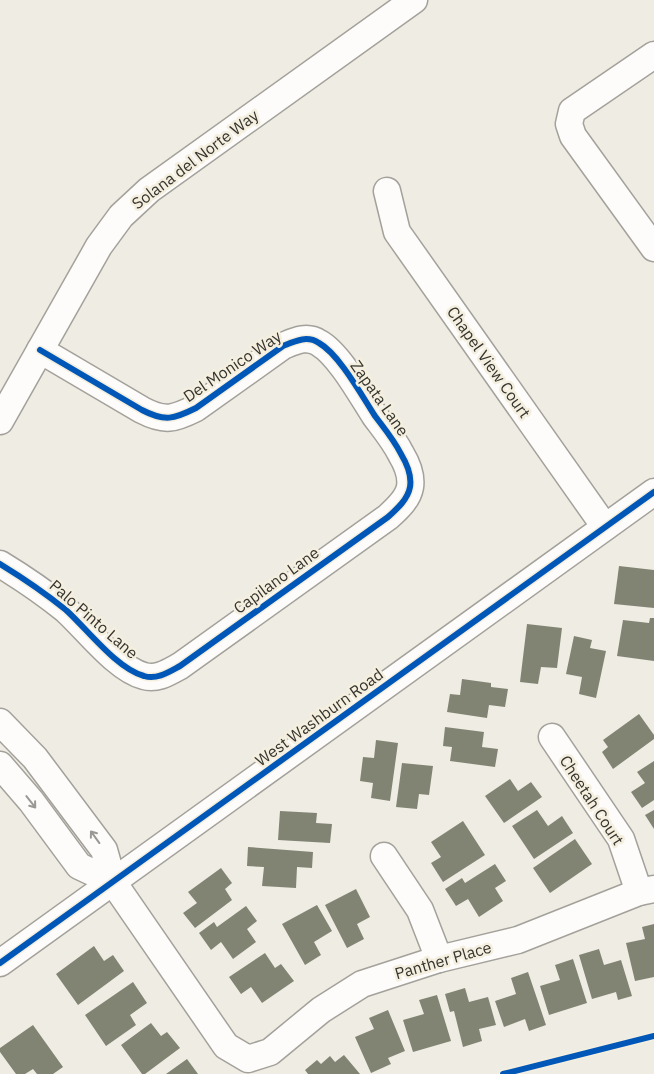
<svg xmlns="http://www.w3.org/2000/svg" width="654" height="1074" font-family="'IBM Plex Sans',sans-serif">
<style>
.building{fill:#828473}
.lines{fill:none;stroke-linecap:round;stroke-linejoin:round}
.minor-casing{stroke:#a3a19a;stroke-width:29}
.minor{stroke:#fdfcfb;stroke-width:26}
.cycleway-casing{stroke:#f4efdf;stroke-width:9}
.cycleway{stroke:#0057b8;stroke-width:6}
.oneway{stroke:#9a9894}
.labels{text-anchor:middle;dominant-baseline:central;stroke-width:5;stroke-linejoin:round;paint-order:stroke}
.street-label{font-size:16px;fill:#36342e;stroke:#f4efdf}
</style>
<rect width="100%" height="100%" fill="#efece4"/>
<g class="building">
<polygon points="619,566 654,570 654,608 614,604"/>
<polygon points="650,618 654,618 654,661 617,656 623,620 649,623"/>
<polygon points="527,624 562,628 557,668 541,667 538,684 520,682"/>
<polygon points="574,636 592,640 590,648 606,651 596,698 579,694 582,677 566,674"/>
<polygon points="462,679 491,683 491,687 508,689 505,707 489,705 487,718 447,712 450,694 460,695"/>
<polygon points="639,714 654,735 654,739 613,769 602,752 608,747 603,740"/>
<polygon points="445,727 484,732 482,747 498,749 495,767 450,761 452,747 443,746"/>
<polygon points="376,740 398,743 390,801 371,798 373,783 360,781 363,757 374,758"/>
<polygon points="654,761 654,800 642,808 631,792 645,783 637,772"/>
<polygon points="402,763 433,766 429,795 419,794 417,809 396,807"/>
<polygon points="510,779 518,791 531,782 542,797 504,823 485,796"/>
<polygon points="537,810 548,826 562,816 573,833 534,859 512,826"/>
<polygon points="654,810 654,829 645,815"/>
<polygon points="280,811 317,813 316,823 332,824 330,843 278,840"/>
<polygon points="463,821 485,855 443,882 431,863 441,857 431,842"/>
<polygon points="575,839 592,864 550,893 533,868"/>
<polygon points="248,847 313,852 312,868 297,867 296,888 262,886 264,867 247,866"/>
<polygon points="495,864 506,881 495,888 503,901 479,917 468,899 456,906 445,889 462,878 465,883"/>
<polygon points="221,868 232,883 225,889 232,900 195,928 183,913 197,903 188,892"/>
<polygon points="356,889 370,917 357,924 364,939 347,948 325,905"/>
<polygon points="317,905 332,931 314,942 321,955 305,965 282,924"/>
<polygon points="246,906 257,921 247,929 256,942 233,959 221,942 211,950 199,933 214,922 217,927"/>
<polygon points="654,924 654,977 635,981 626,943 645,939 642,927"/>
<polygon points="94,946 104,961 113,955 124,971 78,1005 56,974"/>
<polygon points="599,949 604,965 621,960 632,996 618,1000 616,992 592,999 579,955"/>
<polygon points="265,953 275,968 281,964 294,981 262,1003 251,987 241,994 229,977"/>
<polygon points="573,959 587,1003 549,1015 540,986 560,980 555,965"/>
<polygon points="528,972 546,1025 529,1031 525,1019 504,1027 495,1001 516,994 511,978"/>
<polygon points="133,982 147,1003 130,1015 136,1025 106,1046 85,1015"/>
<polygon points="465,988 469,1002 488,997 496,1025 479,1029 482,1041 463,1047 454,1011 450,1012 445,994"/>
<polygon points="437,995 451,1041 413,1052 403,1020 424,1014 419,1000"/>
<polygon points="388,1010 405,1051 388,1058 391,1064 371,1073 355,1037 374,1029 369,1018"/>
<polygon points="151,1023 161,1036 167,1032 180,1048 145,1074 142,1074 121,1045"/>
<polygon points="33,1025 63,1067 53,1074 37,1074 33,1069 25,1074 16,1074 0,1052 0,1048"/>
<polygon points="344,1055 360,1074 308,1074 305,1070 317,1060 321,1064 330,1056 335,1062"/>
<polygon points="187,1059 198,1074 166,1074"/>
</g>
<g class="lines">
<g class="minor-casing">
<g id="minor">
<polyline points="654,55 572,111 569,124 573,136 654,248"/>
<polyline points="387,191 397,232 605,527"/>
<polyline points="0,421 99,246 121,216 149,190 414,0"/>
<path d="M0 564C23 578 45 593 66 610 87 629 117 669 144 676 157 680 169 672 180 666L388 517C397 509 408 499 410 487 412 475 407 464 401 454 394 440 384 428 375 416 362 396 339 354 319 343 307 335 295 341 283 346L196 408C174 419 165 422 142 410L40 350"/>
<polyline points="0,722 35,758 104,850 113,882 226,1046 248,1059 270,1052 321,1010 362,984 439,959 518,940 639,892 654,889"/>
<polyline points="552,737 621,839 639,892"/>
<polyline points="0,765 31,801 79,866 113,882"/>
<polyline points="384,856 420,910 439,959"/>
<polyline points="0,963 654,492"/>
</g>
</g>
<use href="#minor" class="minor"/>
<g class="cycleway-casing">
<g id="cycleway">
<path d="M0 564C23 578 45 593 66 610 87 629 117 669 144 676 157 680 169 672 180 666L388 517C397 509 408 499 410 487 412 475 407 464 401 454 394 440 384 428 375 416 362 396 339 354 319 343 307 335 295 341 283 346L196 408C174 419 165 422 142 410L40 350"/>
<polyline points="0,963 654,492"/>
<polyline points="503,1074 654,1036"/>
</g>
</g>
<use href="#cycleway" class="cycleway"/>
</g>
<defs><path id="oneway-shaft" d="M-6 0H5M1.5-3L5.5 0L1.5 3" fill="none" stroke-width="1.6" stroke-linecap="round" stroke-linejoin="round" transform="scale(1.25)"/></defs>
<g class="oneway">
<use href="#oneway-shaft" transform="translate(31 802) rotate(52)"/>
<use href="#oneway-shaft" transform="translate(95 837) rotate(-126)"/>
</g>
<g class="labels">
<g class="street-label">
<text transform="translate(195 159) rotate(-37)">Solana del Norte Way</text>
<text transform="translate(489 362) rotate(55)">Chapel View Court</text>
<text transform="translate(232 366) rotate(-34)">Del Monico Way</text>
<text transform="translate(380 398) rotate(55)">Zapata Lane</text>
<text transform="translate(276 580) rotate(-36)">Capilano Lane</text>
<text transform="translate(94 619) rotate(41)">Palo Pinto Lane</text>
<text transform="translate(319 717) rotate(-36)">West Washburn Road</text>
<text transform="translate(592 800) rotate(57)">Cheetah Court</text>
<text transform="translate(443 960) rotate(-16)">Panther Place</text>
</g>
</g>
</svg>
